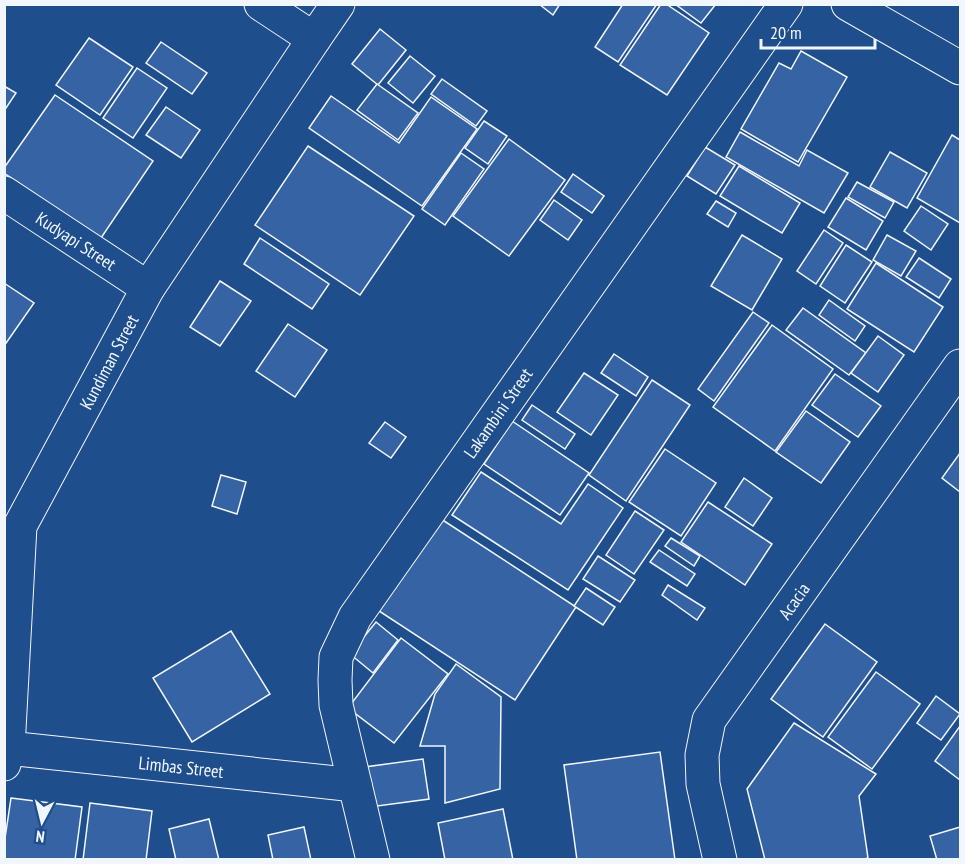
<svg xmlns="http://www.w3.org/2000/svg" width="965" height="864" font-family="'PT Sans Narrow',sans-serif">
<style>
.building{fill:#3563a3;stroke:#f2f6ff;stroke-width:1.5}
.lines{fill:none;stroke-linecap:round;stroke-linejoin:round}
.minor-casing{stroke:#f2f6ff;stroke-width:35}
.minor{stroke:#1f4e8c;stroke-width:33}
.labels{text-anchor:middle;dominant-baseline:central;stroke-width:4.5;stroke-linejoin:round;paint-order:stroke}
.street-label{font-size:18px;fill:#f2f6ff;stroke:#1f4e8c}
</style>
<rect width="100%" height="100%" fill="#1f4e8c"/>
<g class="building">
<polygon points="539,4 560,4 553,15"/>
<polygon points="623,4 657,4 618,62 595,47"/>
<polygon points="661,4 666,4 709,33 667,95 620,65"/>
<polygon points="675,4 716,4 701,23"/>
<polygon points="380,29 406,50 378,85 352,64"/>
<polygon points="89,38 133,67 100,115 56,85"/>
<polygon points="161,42 207,73 192,94 146,63"/>
<polygon points="801,51 847,77 798,162 741,129 779,63 791,69"/>
<polygon points="410,56 435,76 413,103 388,83"/>
<polygon points="137,68 167,88 133,138 103,118"/>
<polygon points="442,79 487,111 476,126 431,94"/>
<polygon points="377,84 418,113 398,140 357,110"/>
<polygon points="4,86 16,93 4,111"/>
<polygon points="55,95 153,161 101,238 4,173 4,168"/>
<polygon points="331,96 399,143 431,97 477,129 422,206 309,128"/>
<polygon points="166,107 200,130 181,158 146,135"/>
<polygon points="484,121 507,136 488,164 465,148"/>
<polygon points="740,132 799,166 807,150 848,173 824,213 726,157"/>
<polygon points="952,135 960,140 960,223 917,198"/>
<polygon points="509,139 565,180 509,256 453,216"/>
<polygon points="308,146 414,216 360,295 255,225"/>
<polygon points="705,147 735,165 716,194 687,176"/>
<polygon points="890,152 927,173 907,208 870,187"/>
<polygon points="461,153 484,169 445,225 422,209"/>
<polygon points="739,166 800,203 782,233 720,196"/>
<polygon points="573,174 604,196 592,213 561,192"/>
<polygon points="857,182 894,202 885,218 848,197"/>
<polygon points="846,198 883,221 866,250 828,227"/>
<polygon points="554,200 582,220 568,240 540,220"/>
<polygon points="716,201 736,213 728,227 707,214"/>
<polygon points="921,206 948,224 931,250 904,231"/>
<polygon points="824,230 843,243 816,284 797,271"/>
<polygon points="742,235 782,259 752,310 711,286"/>
<polygon points="887,235 916,251 901,276 873,260"/>
<polygon points="260,238 329,284 312,309 244,264"/>
<polygon points="846,245 872,262 845,303 820,286"/>
<polygon points="919,258 951,279 939,298 906,277"/>
<polygon points="876,263 943,307 914,352 847,309"/>
<polygon points="220,281 251,301 220,346 190,327"/>
<polygon points="4,283 34,303 4,346"/>
<polygon points="829,300 865,326 855,341 819,315"/>
<polygon points="803,308 866,353 849,375 786,330"/>
<polygon points="753,312 769,323 714,401 698,389"/>
<polygon points="288,324 327,350 295,397 256,371"/>
<polygon points="772,325 833,369 775,451 713,407"/>
<polygon points="878,336 904,355 878,392 851,373"/>
<polygon points="614,354 648,377 636,396 601,373"/>
<polygon points="584,373 618,395 591,435 557,412"/>
<polygon points="835,374 881,406 858,437 812,405"/>
<polygon points="652,380 690,405 626,501 589,475"/>
<polygon points="532,405 575,434 565,449 522,420"/>
<polygon points="806,411 850,442 821,483 776,452"/>
<polygon points="512,421 589,473 560,515 484,464"/>
<polygon points="385,422 406,437 391,458 369,443"/>
<polygon points="665,449 716,483 681,536 629,502"/>
<polygon points="960,453 960,492 942,478"/>
<polygon points="481,472 561,524 588,484 623,508 568,590 452,515"/>
<polygon points="221,475 246,482 237,514 212,506"/>
<polygon points="744,478 772,498 753,526 725,507"/>
<polygon points="708,502 772,544 745,585 681,542"/>
<polygon points="635,511 664,530 634,574 606,555"/>
<polygon points="438,517 576,607 515,700 376,609"/>
<polygon points="671,538 700,556 694,566 665,546"/>
<polygon points="659,550 695,574 687,586 650,562"/>
<polygon points="598,556 635,580 620,602 583,579"/>
<polygon points="668,585 705,608 697,620 662,595"/>
<polygon points="586,588 615,607 603,625 574,606"/>
<polygon points="376,622 398,640 373,673 350,654"/>
<polygon points="825,624 877,662 823,737 771,699"/>
<polygon points="231,631 270,694 192,742 153,678"/>
<polygon points="401,638 448,674 394,743 348,708"/>
<polygon points="456,664 501,697 500,789 445,803 445,746 420,746 435,694"/>
<polygon points="876,672 920,704 872,769 828,737"/>
<polygon points="936,696 960,714 941,740 917,723"/>
<polygon points="794,723 876,774 859,796 868,858 860,860 765,860 747,789"/>
<polygon points="960,726 960,780 935,761"/>
<polygon points="660,752 675,860 577,860 564,765"/>
<polygon points="423,759 429,799 370,807 365,767"/>
<polygon points="11,798 82,807 75,860 4,860 4,845"/>
<polygon points="90,803 152,811 146,860 83,860"/>
<polygon points="503,809 513,860 445,860 438,823"/>
<polygon points="209,819 219,860 176,860 169,829"/>
<polygon points="304,827 311,860 273,860 268,835"/>
<polygon points="960,827 960,860 937,860 930,836"/>
</g>
<g class="lines">
<g class="minor-casing">
<g id="minor">
<polyline points="261,4 314,39"/>
<polyline points="848,4 960,68"/>
<polyline points="4,193 148,288"/>
<polyline points="8,748 355,785"/>
<polyline points="4,764 8,748 20,526 148,288 314,39 338,4"/>
<polyline points="373,860 336,705 335,680 336,657 355,617 786,4"/>
<polyline points="720,860 703,784 702,755 709,720 960,366"/>
</g>
</g>
<use href="#minor" class="minor"/>
</g>
<g class="labels">
<g class="street-label">
<text transform="translate(76 241) rotate(33)">Kudyapi Street</text>
<text transform="translate(109 362) rotate(-62)">Kundiman Street</text>
<text transform="translate(498 413) rotate(-55)">Lakambini Street</text>
<text transform="translate(794 601) rotate(-55)">Acacia</text>
<text transform="translate(181 767) rotate(6)">Limbas Street</text>
</g>
</g>
<rect width="965" height="864" fill="none" stroke="#f2f6ff" stroke-width="12"/>
<g transform="translate(42 822) rotate(187)" stroke="#1f4e8c" stroke-width="4.5" paint-order="stroke">
<path d="M0-4.5L10 22L0 15L-10 22Z" fill="#f2f6ff"/>
<text y="-9" font-size="16" font-weight="bold" text-anchor="middle" fill="#f2f6ff">N</text>
</g>
<path d="M761 39v9h114v-9" fill="none" stroke="#f2f6ff" stroke-width="3"/>
<text x="770" y="39" font-size="18" fill="#f2f6ff" stroke="#1f4e8c" stroke-width="4.5" paint-order="stroke">20 m</text>
</svg>
